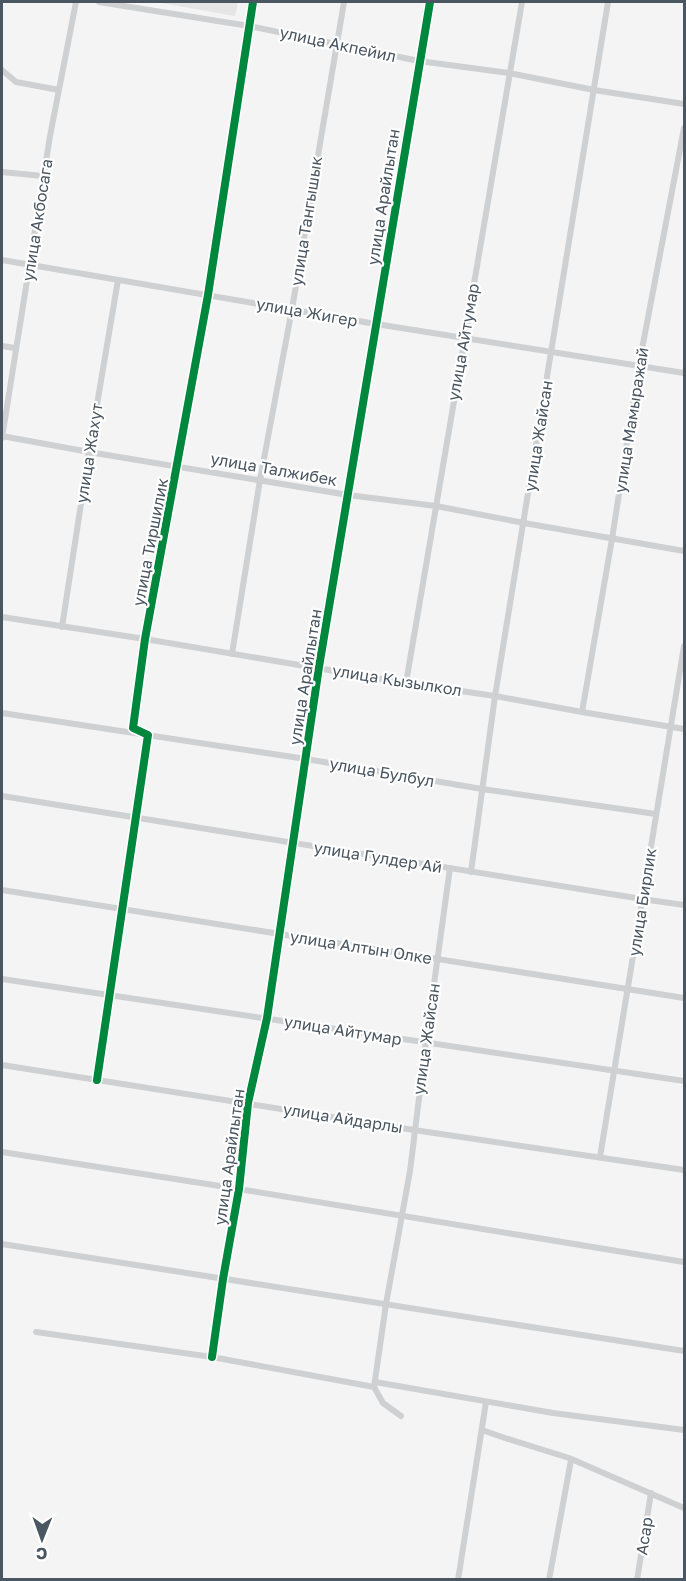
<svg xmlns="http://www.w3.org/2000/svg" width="686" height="1581" font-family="'Golos Text',sans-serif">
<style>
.education{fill:#e6e5e6}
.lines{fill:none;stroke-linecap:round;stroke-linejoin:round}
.street{stroke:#ced0d2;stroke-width:6}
.cycleway-casing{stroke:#fff;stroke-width:11}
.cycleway{stroke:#00873e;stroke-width:8}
.labels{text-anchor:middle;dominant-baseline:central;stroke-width:4.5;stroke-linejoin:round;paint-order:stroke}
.street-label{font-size:16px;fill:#4a5661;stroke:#fff}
</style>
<rect width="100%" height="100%" fill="#f4f4f4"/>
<polygon class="education" points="156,2 238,2 235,16"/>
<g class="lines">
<g class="street">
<polyline points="99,2 249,26 419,61 509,73 594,90 684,104"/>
<polyline points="2,70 16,82 59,90"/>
<polyline points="2,172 43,176"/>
<polyline points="2,260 376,324 684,373"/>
<polyline points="2,346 15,348"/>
<polyline points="2,436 89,452 348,495 436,506 524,523 684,551"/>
<polyline points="2,438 50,136 76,2"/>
<polyline points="2,617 145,639 406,683 495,696 582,712 684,729"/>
<polyline points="62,627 89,452 118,280"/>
<polyline points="232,654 260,480 292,309 344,2"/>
<polyline points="406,683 522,2"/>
<polyline points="582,712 612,539 639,365 684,128"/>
<polyline points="2,713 306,759 482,789 656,814"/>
<polyline points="2,796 642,899 684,905"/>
<polyline points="471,872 495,696 608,2"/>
<polyline points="2,890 684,998"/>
<polyline points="2,979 684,1081"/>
<polyline points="2,1065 414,1130 684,1170"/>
<polyline points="97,1080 148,735 133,728 145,639 208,295 253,2"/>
<polyline points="2,1152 239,1189 684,1262"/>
<polyline points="600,1157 684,646"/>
<polyline points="2,1244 684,1351"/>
<polyline points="36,1332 212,1357 374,1387 383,1403 401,1416"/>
<polyline points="212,1357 223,1279 239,1189 248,1103 267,1018 319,667 430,2"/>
<polyline points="375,1382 553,1413 684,1430"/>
<polyline points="374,1387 386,1304 410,1171 426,1042 450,868"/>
<polyline points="482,1430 505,1438 569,1458 684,1508"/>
<polyline points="458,1580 486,1402"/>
<polyline points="549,1580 571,1460"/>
<polyline points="637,1580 651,1493"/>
</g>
<g class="cycleway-casing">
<g id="cycleway">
<polyline points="97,1080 148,735 133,728 145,639 208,295 253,2"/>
<polyline points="212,1357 223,1279 239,1189 248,1103 267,1018 319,667 430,2"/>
</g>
</g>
<use href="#cycleway" class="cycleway"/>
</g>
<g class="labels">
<g class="street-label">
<text transform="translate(338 44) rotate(12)">улица Акпейил</text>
<text transform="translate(383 197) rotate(-81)">улица Арайлытан</text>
<text transform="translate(37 220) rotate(-81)">улица Акбосага</text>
<text transform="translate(306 221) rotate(-81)">улица Тангышык</text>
<text transform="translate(307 312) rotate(10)">улица Жигер</text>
<text transform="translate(463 342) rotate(-80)">улица Айтумар</text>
<text transform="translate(631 420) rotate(-81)">улица Мамыражай</text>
<text transform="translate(538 436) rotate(-81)">улица Жайсан</text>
<text transform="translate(89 453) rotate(-81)">улица Жахут</text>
<text transform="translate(274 469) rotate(10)">улица Талжибек</text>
<text transform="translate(150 542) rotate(-79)">улица Тиршилик</text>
<text transform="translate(305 677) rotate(-81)">улица Арайлытан</text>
<text transform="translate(397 680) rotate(9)">улица Кызылкол</text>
<text transform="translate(382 772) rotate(10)">улица Булбул</text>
<text transform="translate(378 857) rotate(9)">улица Гулдер Ай</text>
<text transform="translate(642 902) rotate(-81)">улица Бирлик</text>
<text transform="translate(361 947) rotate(9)">улица Алтын Олке</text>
<text transform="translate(343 1030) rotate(9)">улица Айтумар</text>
<text transform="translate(426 1039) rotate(-82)">улица Жайсан</text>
<text transform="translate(343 1118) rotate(9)">улица Айдарлы</text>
<text transform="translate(229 1157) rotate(-82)">улица Арайлытан</text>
<text transform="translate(644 1536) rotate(-81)">Асар</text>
</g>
</g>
<rect width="686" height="1581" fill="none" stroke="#4a5661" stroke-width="6"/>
<g transform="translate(42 1539) rotate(181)" stroke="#ffffff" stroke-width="4.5" paint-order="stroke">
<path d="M0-4.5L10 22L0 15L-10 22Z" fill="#4a5661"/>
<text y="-9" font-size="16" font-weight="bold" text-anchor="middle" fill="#4a5661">С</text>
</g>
</svg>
